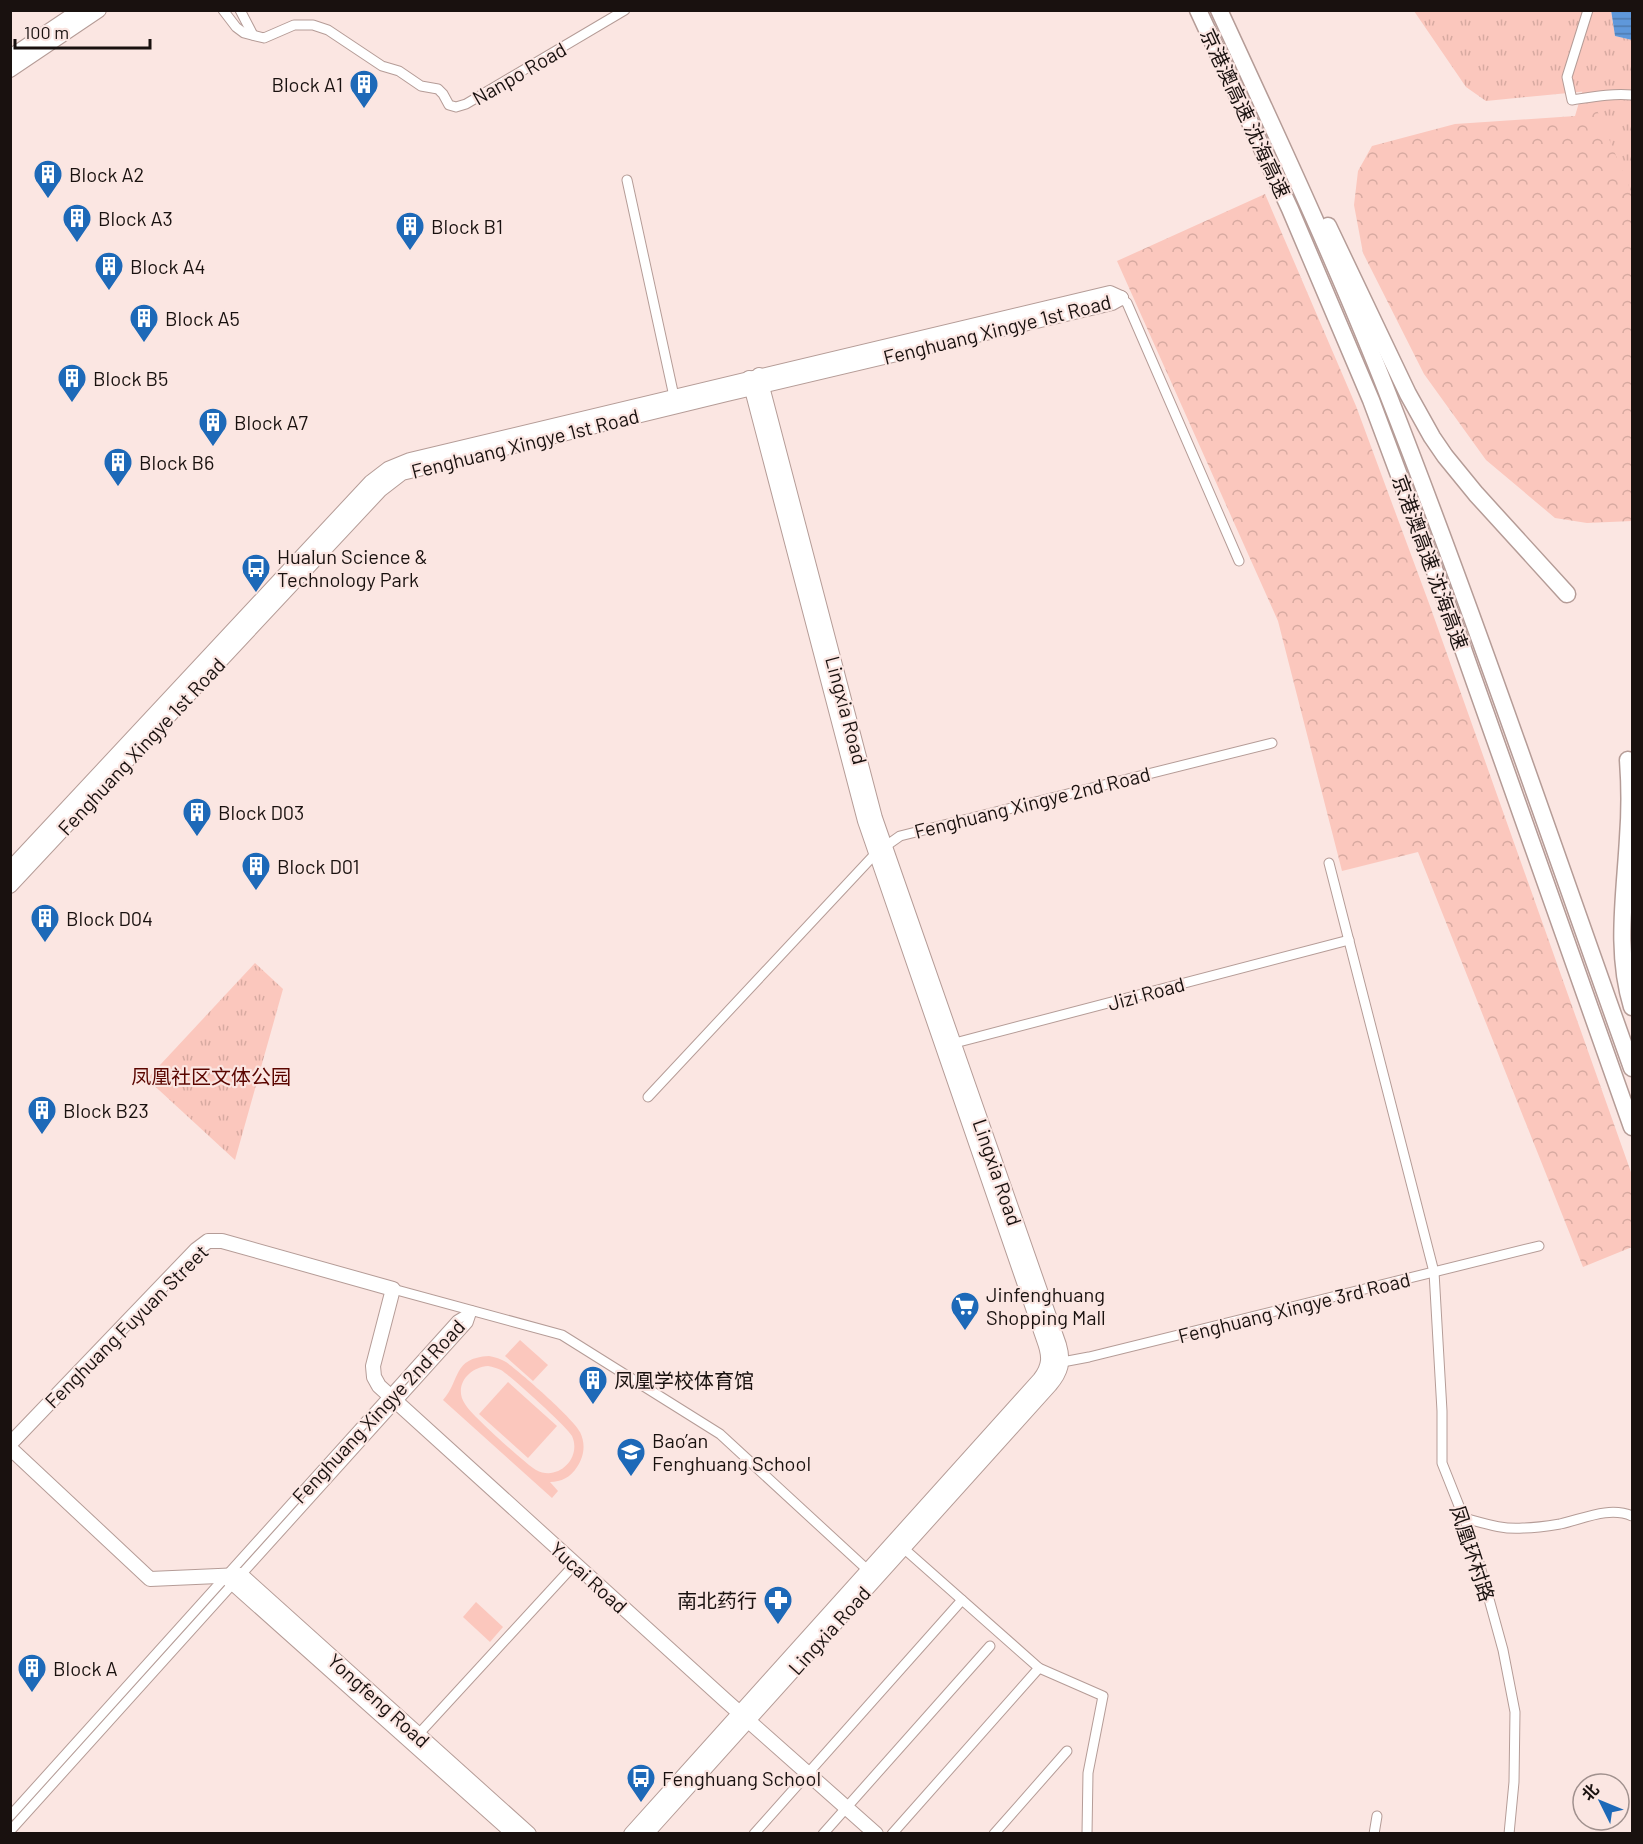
<svg xmlns="http://www.w3.org/2000/svg" width="1643" height="1844" font-family="Barlow,'Noto Sans SC',sans-serif">
<style>
.grass{fill:#fbc7bd;fill-rule:evenodd}
.forest{fill:url(#forest-crowns)}
.park{fill:url(#park-tufts)}
.water{fill:url(#water-rules)}
.lines{fill:none;stroke-linecap:round;stroke-linejoin:round}
.street-casing{stroke:#b59c97;stroke-width:11}
.secondary-casing{stroke:#b59c97;stroke-width:16}
.highway-casing{stroke:#b59c97;stroke-width:19}
.street{stroke:#fff;stroke-width:9}
.secondary{stroke:#fff;stroke-width:14}
.highway{stroke:#fff;stroke-width:16}
.labels{text-anchor:middle;dominant-baseline:central;stroke-width:4.5;stroke-linejoin:round;paint-order:stroke}
.street-label{font-size:20px;fill:#19110f;stroke:#fbe6e2}
.poi-label{font-size:20px;fill:#19110f;stroke:#fbe6e2;text-anchor:start}
.park-label{font-size:20px;fill:#5b0600;stroke:#fbe6e2}
</style>
<defs>
<pattern id="forest-crowns" width="20" height="18" patternUnits="userSpaceOnUse" patternTransform="scale(1.5)"><rect width="20" height="18" fill="#fbc7bd"/><path d="M2 6a3 3 0 1 1 6 0M12 15a3 3 0 1 1 6 0" fill="none" stroke="#d7aaa1"/></pattern>
<pattern id="park-tufts" width="24" height="20" patternUnits="userSpaceOnUse" patternTransform="scale(1.5)"><rect width="24" height="20" fill="#fbc7bd"/><path d="M3 7l-1-3M5 7V3M7 7l1-3M15 17l-1-3M17 17v-4M19 17l1-3" fill="none" stroke="#d7aaa1"/></pattern>
<pattern id="water-rules" width="6" height="5" patternUnits="userSpaceOnUse" patternTransform="scale(1.5)"><rect width="6" height="5" fill="#5f98da"/><path d="M0 2.5h6" fill="none" stroke="#4e7baf"/></pattern>
</defs>
<rect width="100%" height="100%" fill="#fbe6e2"/>
<g class="grass">
<polygon points="520,1340 548,1365 533,1381 505,1356"/>
<path d="M489 1356C495 1357 501 1359 506 1362 519 1371 575 1420 580 1432 586 1444 584 1457 577 1467 571 1477 561 1482 550 1482L558 1491 552 1498 443 1400C461 1380 452 1358 489 1356ZM488 1366C493 1367 497 1368 501 1370 512 1377 567 1427 572 1436 582 1458 558 1482 536 1470 526 1464 470 1414 465 1404 453 1386 469 1367 488 1366Z"/>
<polygon points="508,1382 557,1426 528,1458 479,1414"/>
<polygon points="476,1602 503,1627 490,1642 463,1617"/>
</g>
<g class="forest">
<polygon points="1632,64 1632,521 1587,523 1555,518 1486,460 1424,374 1363,253 1354,205 1358,171 1372,146 1455,124 1575,116 1586,79"/>
<polygon points="1265,194 1356,406 1430,606 1632,1175 1632,1247 1583,1267 1418,852 1342,871 1278,621 1117,261"/>
</g>
<g class="park">
<polygon points="1414,11 1611,11 1615,36 1632,40 1632,194 1589,91 1486,101 1466,87"/>
<polygon points="255,963 283,989 235,1160 147,1079"/>
</g>
<polygon class="water" points="1611,10 1632,11 1632,40 1615,36"/>
<g class="lines">
<g class="street-casing">
<g id="street">
<polyline points="223,10 236,27 244,33 264,38 294,25 313,25 328,30 382,66 399,71 421,86 438,89 443,94 449,105 456,107 466,104 625,10"/>
<polyline points="240,10 253,35"/>
<path d="M1588 10 1567 77 1572 100C1592 97 1612 93 1632 95"/>
<polyline points="627,180 675,401"/>
<polyline points="1121,298 1127,303 1239,561"/>
<polyline points="1329,863 1434,1272 1442,1411 1442,1463 1473,1541 1503,1650 1515,1712 1514,1782 1509,1834"/>
<polyline points="951,1044 1349,940"/>
<polyline points="648,1097 876,853 900,836 1272,743"/>
<polyline points="393,1289 562,1335 720,1434 872,1574"/>
<polyline points="1057,1363 1089,1357 1539,1246"/>
<path d="M1464 1518C1483 1523 1503 1530 1523 1528 1535 1528 1548 1526 1560 1524 1583 1519 1609 1506 1632 1516"/>
<polyline points="901,1546 1039,1668 1103,1696 1088,1773 1087,1834"/>
<polyline points="415,1738 575,1564"/>
<polyline points="10,1816 457,1320 472,1311"/>
<polyline points="10,1831 468,1323 472,1311"/>
<polyline points="754,1834 962,1600"/>
<polyline points="823,1834 990,1646"/>
<polyline points="892,1834 1039,1668"/>
<polyline points="994,1834 1067,1751"/>
<polyline points="1374,1834 1377,1816"/>
</g>
</g>
<g class="secondary-casing">
<g id="secondary">
<polyline points="10,57 80,10"/>
<polyline points="10,70 99,10"/>
<polyline points="10,869 371,482 388,469 410,460 1110,293 1121,298"/>
<polyline points="10,886 380,490 402,473 727,394 1112,303 1121,298"/>
<polyline points="10,1444 196,1250 208,1241 222,1241 393,1289 373,1366 374,1377 379,1386 725,1700 876,1834"/>
<polyline points="10,1448 150,1579 241,1575 529,1834"/>
<polyline points="226,1577 514,1834"/>
<path d="M631 1834 1040 1379C1050 1366 1050 1356 1044 1340L865 821 749 378"/>
<path d="M646 1834 1050 1385C1061 1372 1064 1362 1059 1345L875 818 759 375"/>
</g>
</g>
<g class="highway-casing">
<g id="highway">
<polyline points="1198,10 1290,209 1371,400 1446,601 1632,1127"/>
<path d="M1219 10C1278 138 1338 266 1389 397 1476 619 1552 844 1632 1068"/>
<polyline points="1328,226 1408,394 1432,437 1445,456 1476,494 1567,594"/>
<path d="M1628 760C1630 786 1630 812 1628 838 1625 895 1615 951 1632 1007"/>
</g>
</g>
<use href="#street" class="street"/>
<use href="#secondary" class="secondary"/>
<use href="#highway" class="highway"/>
</g>
<defs>
<g id="building-pin" transform="scale(1.5)"><path d="M0 17L-7.5 6A9.5 9.5 0 1 1 7.5 6Z" fill="#1d69b8" stroke="#fbe6e2"/><path d="M-4-6H4V6H1V3H-1V6H-4ZM-2.5-4.3h1.7v1.8h-1.7ZM.8-4.3h1.7v1.8H.8ZM-2.5-1h1.7V.8h-1.7ZM.8-1h1.7V.8H.8Z" fill="#fff"/></g>
<g id="bus-pin" transform="scale(1.5)"><path d="M0 17L-7.5 6A9.5 9.5 0 1 1 7.5 6Z" fill="#1d69b8" stroke="#fbe6e2"/><path d="M-5-6H5V4H4V6H2V4H-2V6H-4V4H-5ZM-3.5-4V0h7V-4ZM-3.5 1.2v1.5H-2V1.2ZM2 1.2v1.5H3.5V1.2Z" fill="#fff"/></g>
<g id="supermarket-pin" transform="scale(1.5)"><path d="M0 17L-7.5 6A9.5 9.5 0 1 1 7.5 6Z" fill="#1d69b8" stroke="#fbe6e2"/><path d="M-6-5.5h2.5l.6 2H6L4.5 2H-2.5L-4.4-4H-6ZM-1.5 3.2a1.3 1.3 0 1 0 .1 0ZM3 3.2a1.3 1.3 0 1 0 .1 0Z" fill="#fff"/></g>
<g id="school-pin" transform="scale(1.5)"><path d="M0 17L-7.5 6A9.5 9.5 0 1 1 7.5 6Z" fill="#1d69b8" stroke="#fbe6e2"/><path d="M0-5L7-2L0 1L-7-2ZM-4 1L0 2.5L4 1V4Q0 6-4 4Z" fill="#fff"/></g>
<g id="pharmacy-pin" transform="scale(1.5)"><path d="M0 17L-7.5 6A9.5 9.5 0 1 1 7.5 6Z" fill="#1d69b8" stroke="#fbe6e2"/><path d="M-2-6h4v4h4v4h-4v4h-4v-4h-4v-4h4Z" fill="#fff"/></g>
</defs>
<g fill-rule="evenodd">
<use href="#building-pin" x="364" y="84"/>
<use href="#building-pin" x="48" y="174"/>
<use href="#building-pin" x="77" y="218"/>
<use href="#building-pin" x="410" y="226"/>
<use href="#building-pin" x="109" y="266"/>
<use href="#building-pin" x="144" y="318"/>
<use href="#building-pin" x="72" y="378"/>
<use href="#building-pin" x="213" y="422"/>
<use href="#building-pin" x="118" y="462"/>
<use href="#bus-pin" x="256" y="568"/>
<use href="#building-pin" x="197" y="812"/>
<use href="#building-pin" x="256" y="866"/>
<use href="#building-pin" x="45" y="918"/>
<use href="#building-pin" x="42" y="1110"/>
<use href="#supermarket-pin" x="965" y="1306"/>
<use href="#building-pin" x="593" y="1380"/>
<use href="#school-pin" x="631" y="1452"/>
<use href="#pharmacy-pin" x="778" y="1600"/>
<use href="#building-pin" x="32" y="1668"/>
<use href="#bus-pin" x="641" y="1778"/>
</g>
<g class="labels">
<g class="street-label">
<text transform="translate(519 73) rotate(-30)">Nanpo Road</text>
<text transform="translate(1246 113) rotate(65)">京港澳高速 沈海高速</text>
<text transform="translate(997 329) rotate(-14)">Fenghuang Xingye 1st Road</text>
<text transform="translate(525 443) rotate(-14)">Fenghuang Xingye 1st Road</text>
<text transform="translate(1431 562) rotate(70)">京港澳高速 沈海高速</text>
<text transform="translate(847 710) rotate(75)">Lingxia Road</text>
<text transform="translate(141 746) rotate(-47)">Fenghuang Xingye 1st Road</text>
<text transform="translate(1032 802) rotate(-14)">Fenghuang Xingye 2nd Road</text>
<text transform="translate(1146 993) rotate(-15)">Jizi Road</text>
<text transform="translate(998 1172) rotate(71)">Lingxia Road</text>
<text transform="translate(1294 1307) rotate(-14)">Fenghuang Xingye 3rd Road</text>
<text transform="translate(126 1326) rotate(-45)">Fenghuang Fuyuan Street</text>
<text transform="translate(378 1411) rotate(-47)">Fenghuang Xingye 2nd Road</text>
<text transform="translate(1473 1553) rotate(72)">凤凰环村路</text>
<text transform="translate(589 1577) rotate(42)">Yucai Road</text>
<text transform="translate(829 1630) rotate(-48)">Lingxia Road</text>
<text transform="translate(379 1700) rotate(42)">Yongfeng Road</text>
</g>
<g class="poi-label">
<text x="343" y="84" text-anchor="end">Block A1</text>
<text x="69" y="174">Block A2</text>
<text x="98" y="218">Block A3</text>
<text x="431" y="226">Block B1</text>
<text x="130" y="266">Block A4</text>
<text x="165" y="318">Block A5</text>
<text x="93" y="378">Block B5</text>
<text x="234" y="422">Block A7</text>
<text x="139" y="462">Block B6</text>
<text x="277" y="556">Hualun Science &amp;<tspan x="277" dy="23">Technology Park</tspan></text>
<text x="218" y="812">Block D03</text>
<text x="277" y="866">Block D01</text>
<text x="66" y="918">Block D04</text>
<text x="63" y="1110">Block B23</text>
<text x="986" y="1294">Jinfenghuang<tspan x="986" dy="23">Shopping Mall</tspan></text>
<text x="614" y="1380">凤凰学校体育馆</text>
<text x="652" y="1440">Bao’an<tspan x="652" dy="23">Fenghuang School</tspan></text>
<text x="757" y="1600" text-anchor="end">南北药行</text>
<text x="53" y="1668">Block A</text>
<text x="662" y="1778">Fenghuang School</text>
</g>
<g class="park-label">
<text x="211" y="1076">凤凰社区文体公园</text>
</g>
</g>
<rect width="1643" height="1844" fill="none" stroke="#19110f" stroke-width="24"/>
<g transform="translate(1601 1802) rotate(313)"><circle r="28" fill="#fbe6e2" stroke="#a1918e" stroke-width="1.5"/>
<path d="M0-4.5L10 22L0 15L-10 22Z" fill="#1d69b8"/>
<text y="-9" font-size="16" font-weight="bold" text-anchor="middle" fill="#19110f">北</text>
</g>
<path d="M15 39v9h135v-9" fill="none" stroke="#19110f" stroke-width="3"/>
<text x="24" y="39" font-size="18" fill="#19110f" stroke="#fbe6e2" stroke-width="4.5" paint-order="stroke">100 m</text>
</svg>
